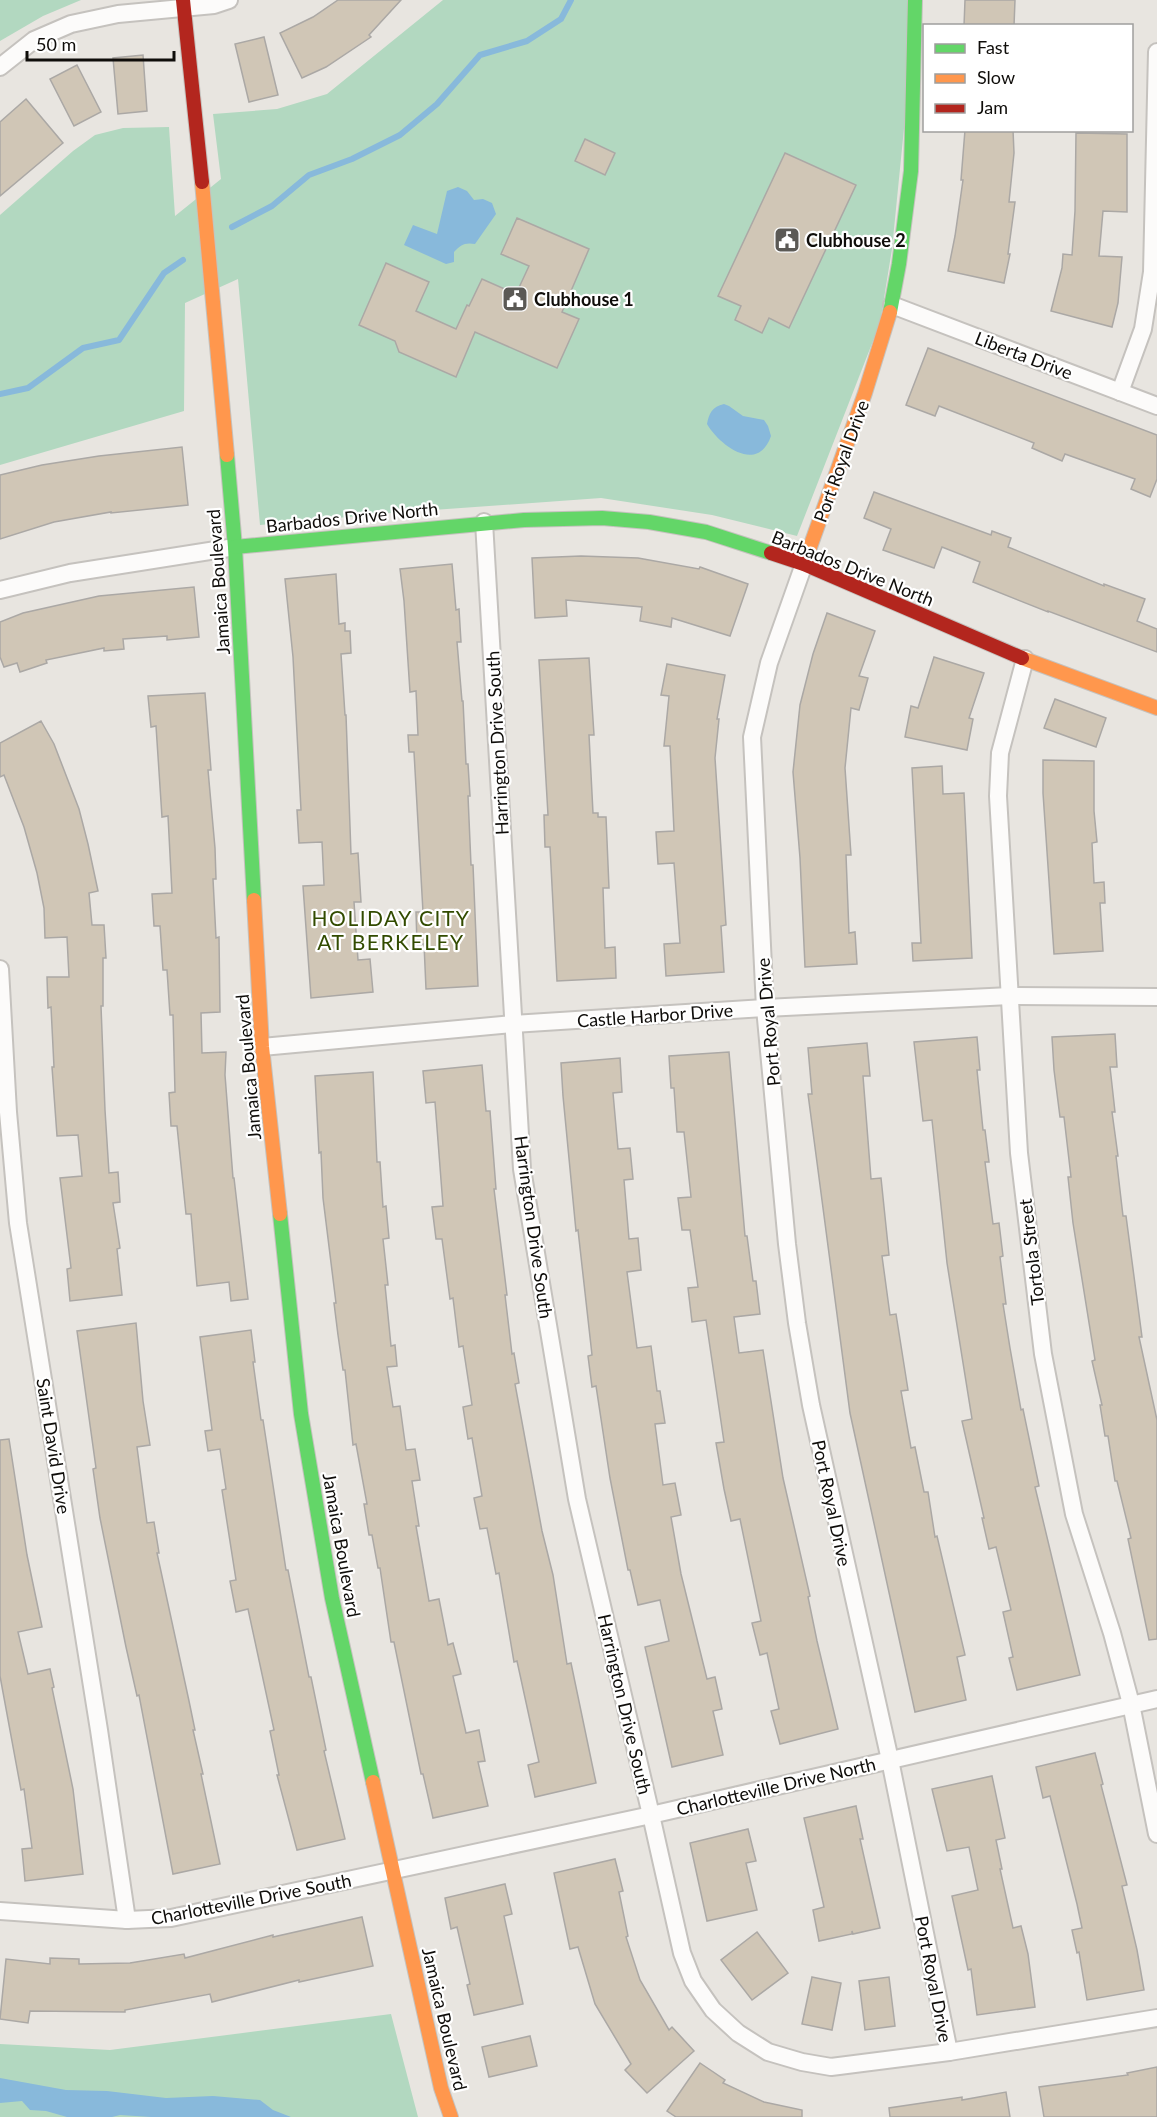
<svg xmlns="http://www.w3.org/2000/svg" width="1157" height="2117" font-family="Lato,sans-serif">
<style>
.green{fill:#b2d8c0}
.water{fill:#88b9db}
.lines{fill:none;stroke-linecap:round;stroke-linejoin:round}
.stream{stroke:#88b9db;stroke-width:6}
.building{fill:#d0c6b6;stroke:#aba8a5;stroke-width:1.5}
.street-casing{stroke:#c5c2be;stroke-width:20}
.fast-casing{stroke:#c5c2be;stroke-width:16}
.slow-casing{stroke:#c5c2be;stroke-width:16}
.jam-casing{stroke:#c5c2be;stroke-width:16}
.street{stroke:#fcfbfa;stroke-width:16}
.fast{stroke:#63d668;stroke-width:14}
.slow{stroke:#ff974d;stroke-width:14}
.jam{stroke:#b3261e;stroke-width:14}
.labels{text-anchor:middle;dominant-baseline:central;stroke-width:4.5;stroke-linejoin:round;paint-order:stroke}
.poi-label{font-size:18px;font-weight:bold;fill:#0f0d0a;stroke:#fff;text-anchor:start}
.street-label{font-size:18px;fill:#0f0d0a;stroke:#fff}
.quarter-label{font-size:21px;letter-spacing:1.5px;fill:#324b00;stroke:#fff}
</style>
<rect width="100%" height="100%" fill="#e8e5e0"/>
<g class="green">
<polygon points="0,0 81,0 43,16 0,41"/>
<polygon points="443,0 909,0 909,78 892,249 880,323 797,536 712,515 601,498 391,513 260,525 238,279 185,303 184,411 0,465 0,215 73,151 95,135 123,128 169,127 175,216 221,179 213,114 277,109 327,94"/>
<polygon points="391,2014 418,2117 0,2117 0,2044 110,2050"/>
</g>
<g class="water">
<path d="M458 187 467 191 474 200 483 199 492 203 496 214 475 244C465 242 460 245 454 252V262L446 264 404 245 413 225 437 234 447 191Z"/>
<path d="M724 404 729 406 743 416 764 420 768 426 771 436C758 474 720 446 707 424 709 413 712 407 724 404Z"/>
<polygon points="0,2078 66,2090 107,2091 166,2098 213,2096 260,2100 273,2110 291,2117 151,2117 120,2115 112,2117 67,2117 46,2111 30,2110 22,2101 0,2103"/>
</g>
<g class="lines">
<g class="stream">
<polyline points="232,227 272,206 309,175 352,159 400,135 437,104 480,55 527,41 561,19 571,0"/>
<polyline points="0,394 28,388 83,348 119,340 164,273 183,260"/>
</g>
</g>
<g class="building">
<polygon points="338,0 401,0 369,35 371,37 326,67 302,78 280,33 313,17"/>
<polygon points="965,0 1015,0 1014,26 964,26"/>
<polygon points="264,37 278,95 249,102 235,44"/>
<polygon points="143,55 147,111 118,114 113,58"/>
<polygon points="77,65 101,112 74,126 50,79"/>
<polygon points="26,99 63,143 0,196 0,122"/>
<polygon points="965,130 1013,130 1014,153 1009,202 1015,202 1008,254 1010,254 1004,283 948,271 955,236 963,180 961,180"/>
<polygon points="1076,133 1127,134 1127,212 1103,211 1099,256 1122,257 1118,303 1112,327 1051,311 1062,268 1063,254 1072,255 1075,211"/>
<polygon points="585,139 615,153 605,175 575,161"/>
<polygon points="785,153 856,185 789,328 769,318 762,333 735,320 741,306 718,296"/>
<polygon points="517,218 589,249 562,312 579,319 557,368 475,332 456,377 399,352 395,341 359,325 386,263 429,282 416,311 456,329 467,305 469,306 482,279 516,294 529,266 501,254"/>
<polygon points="928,348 1157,435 1157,479 1150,497 1131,489 1135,479 1065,454 1062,461 1032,448 1034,443 939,406 935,416 906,405"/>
<polygon points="182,447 188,505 111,513 111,512 54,522 0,539 0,475 42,465 99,456"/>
<polygon points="874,492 991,535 992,531 1011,538 1008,547 1104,586 1104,584 1145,599 1137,621 1157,629 1157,652 1048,611 1048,612 973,582 980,562 942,547 934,568 883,550 891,529 864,518"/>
<polygon points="581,556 638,558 699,569 700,567 748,584 730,636 672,618 671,627 640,621 642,607 566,600 567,616 535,618 532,558"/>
<polygon points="452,564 456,610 459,609 461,642 457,642 462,701 463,701 466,764 468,764 470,796 468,796 471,865 473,865 478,986 426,989 424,944 417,944 416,912 423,912 414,752 409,752 408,735 418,735 416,691 410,692 404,601 400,569"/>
<polygon points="336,574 339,624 345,623 345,631 350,631 351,653 341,654 345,715 346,715 351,854 358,853 361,902 354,902 358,960 370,959 373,992 311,998 303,886 324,885 322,842 299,843 297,810 301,810 293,657 285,579"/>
<polygon points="194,587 199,637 167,640 167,636 123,639 124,649 104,651 104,648 46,660 47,663 20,672 17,663 4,667 0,657 0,622 23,613 99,596"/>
<polygon points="827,613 875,631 859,676 868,678 859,710 851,708 845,768 851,855 846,855 849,933 855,932 857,964 805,967 800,858 793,772 800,705 813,654"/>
<polygon points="934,657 984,673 969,718 973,719 967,750 905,737 911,706 918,708"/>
<polygon points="589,658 594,735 589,735 593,813 598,813 598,817 606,817 609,888 603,888 605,948 615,947 616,978 557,981 550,847 545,847 544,815 548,815 539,660"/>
<polygon points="667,664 725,675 717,719 719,719 715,758 726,925 721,926 724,972 666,976 664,944 680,943 674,863 658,864 656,832 674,831 670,746 664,746 669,696 661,695"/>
<polygon points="205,693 211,770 208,770 215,848 216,879 213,879 216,938 219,937 220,1012 201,1013 202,1053 226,1052 225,1075 233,1178 234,1178 248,1299 231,1301 229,1282 197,1286 191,1214 186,1214 177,1126 171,1126 169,1093 175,1092 173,1015 170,1015 167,970 163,970 160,926 154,926 152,894 172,893 168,816 162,817 156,726 151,727 148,696"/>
<polygon points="1055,699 1106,718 1096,747 1044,728"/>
<polygon points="41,721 54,744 79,809 88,844 98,891 89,893 92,925 104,925 106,958 103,958 103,1006 101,1006 105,1110 109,1173 118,1172 120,1202 113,1203 120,1248 117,1249 122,1295 70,1301 67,1269 71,1268 60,1178 82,1176 78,1135 57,1136 52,1067 54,1067 51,1007 48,1008 47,977 69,977 67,937 45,938 44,908 37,873 24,827 4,775 0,777 0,743"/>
<polygon points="1043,760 1094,761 1094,811 1097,842 1092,843 1094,883 1104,882 1105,903 1100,903 1103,951 1054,954 1043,793"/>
<polygon points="942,766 943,794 964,793 972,958 913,961 912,943 921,943 912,768"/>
<polygon points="1115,1034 1117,1067 1110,1067 1115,1112 1112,1112 1118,1156 1116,1156 1123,1216 1126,1216 1142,1337 1139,1337 1157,1420 1157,1639 1149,1640 1128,1539 1131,1538 1117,1481 1115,1481 1108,1436 1105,1436 1100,1405 1102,1405 1092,1361 1095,1360 1073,1223 1068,1177 1071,1177 1064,1117 1060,1117 1054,1070 1052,1037"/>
<polygon points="977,1037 980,1070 977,1070 983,1130 985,1130 989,1162 985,1162 993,1224 999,1223 1003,1256 1000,1257 1006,1304 1003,1304 1010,1348 1021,1410 1023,1409 1039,1486 1035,1487 1080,1675 1017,1690 1009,1658 1013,1657 1003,1612 1011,1610 996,1547 989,1549 982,1518 984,1518 962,1421 972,1419 947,1263 932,1120 923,1121 914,1042"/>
<polygon points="867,1043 870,1076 863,1076 871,1179 881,1178 889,1255 882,1256 890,1315 896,1314 908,1390 901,1391 911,1448 915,1447 924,1492 928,1492 935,1537 937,1536 965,1655 957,1657 966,1700 915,1712 850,1413 808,1094 812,1094 808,1048"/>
<polygon points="729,1052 745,1236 747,1236 753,1281 756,1281 760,1314 734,1317 739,1353 763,1350 783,1478 810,1596 808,1597 817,1641 838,1729 780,1744 771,1711 779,1709 767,1653 760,1655 752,1623 761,1621 740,1519 731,1521 724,1489 716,1443 724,1442 706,1320 692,1322 688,1288 698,1287 690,1230 682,1230 678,1198 691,1197 684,1132 677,1132 674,1088 671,1088 669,1056"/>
<polygon points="620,1058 622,1092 613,1093 618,1149 630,1148 633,1179 624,1180 629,1239 638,1238 641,1270 627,1272 637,1348 651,1346 657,1391 660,1391 665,1423 655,1424 663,1485 675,1483 681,1515 671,1517 681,1574 707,1679 715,1677 722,1709 713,1711 723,1755 672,1767 645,1647 669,1641 660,1600 638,1605 630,1570 628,1570 610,1478 596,1386 592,1387 588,1356 592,1355 578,1230 576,1231 563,1096 561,1063"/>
<polygon points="482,1065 486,1111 490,1111 496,1189 494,1189 507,1295 505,1295 512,1354 514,1353 519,1383 515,1384 542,1531 553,1575 567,1664 571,1663 596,1783 535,1797 528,1765 539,1762 517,1661 514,1662 499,1573 496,1574 487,1528 480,1529 474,1498 482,1496 472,1438 468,1439 463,1407 472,1405 463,1346 459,1347 453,1298 450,1299 442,1239 436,1239 432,1207 443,1206 435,1102 426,1103 423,1071"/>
<polygon points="373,1072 377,1162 380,1162 383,1207 386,1206 389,1238 383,1239 388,1285 385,1285 391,1346 395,1345 397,1366 387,1367 393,1407 400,1406 406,1450 415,1449 420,1480 412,1481 419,1526 416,1526 429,1601 439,1599 448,1645 453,1643 461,1674 453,1676 466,1733 479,1730 485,1761 478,1762 488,1806 433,1818 423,1774 421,1774 394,1642 391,1642 380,1568 378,1568 372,1535 369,1535 364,1504 367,1504 356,1444 353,1445 345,1370 343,1370 338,1335 334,1303 336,1303 323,1198 321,1152 319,1153 315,1076"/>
<polygon points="136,1323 143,1401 150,1445 137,1447 147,1523 154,1522 159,1553 157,1553 189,1701 195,1730 193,1730 203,1774 201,1774 220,1864 173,1874 139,1695 137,1696 126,1647 100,1518 93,1469 96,1468 77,1331"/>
<polygon points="251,1330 255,1362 253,1362 261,1420 263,1420 286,1570 288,1570 309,1677 311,1677 326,1750 324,1751 345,1839 297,1850 277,1775 279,1775 270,1731 274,1730 248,1609 236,1612 230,1581 236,1580 222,1490 226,1489 220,1449 208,1451 205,1431 212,1430 200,1337"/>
<polygon points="9,1439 27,1555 42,1627 18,1632 28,1674 50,1669 54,1687 52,1688 73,1789 83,1874 25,1881 22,1849 32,1848 24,1789 21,1790 0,1676 0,1440"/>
<polygon points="1095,1753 1103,1784 1101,1785 1127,1885 1122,1886 1137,1950 1144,1990 1087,2000 1079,1952 1077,1953 1072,1930 1082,1928 1077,1904 1050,1796 1043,1798 1036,1767"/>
<polygon points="992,1776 1005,1838 996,1840 1002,1869 1000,1869 1013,1928 1021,1926 1028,1954 1035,2007 977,2015 971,1969 968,1970 952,1896 978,1890 969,1847 947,1851 932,1789"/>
<polygon points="856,1806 863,1839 860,1839 880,1928 853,1934 852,1931 852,1934 819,1941 813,1910 824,1907 804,1818"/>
<polygon points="748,1829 756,1861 746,1863 757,1910 707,1921 690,1843"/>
<polygon points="615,1859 623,1891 619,1892 628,1936 626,1937 640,1980 669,2030 672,2027 694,2051 647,2093 625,2070 631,2064 595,2004 578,1947 570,1949 554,1873"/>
<polygon points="505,1884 512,1914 504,1916 523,2004 474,2015 467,1985 470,1984 457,1927 451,1929 445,1898"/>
<polygon points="362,1917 373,1966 299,1982 299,1980 212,2002 210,1994 125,2010 125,2012 30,2011 28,2023 0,2019 6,1959 50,1964 50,1958 79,1959 79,1964 130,1963 184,1954 185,1958 273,1935 273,1937"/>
<polygon points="757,1932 788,1973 752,2000 721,1960"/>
<polygon points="812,1977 841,1983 832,2030 802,2024"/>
<polygon points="889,1977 895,2026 865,2030 859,1981"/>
<polygon points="530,2036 537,2066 489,2077 482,2047"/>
<polygon points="700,2063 725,2080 723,2083 764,2102 802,2110 802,2117 676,2117 667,2111"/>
<polygon points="1157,2067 1157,2117 1044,2117 1039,2087 1128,2075 1127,2073"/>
<polygon points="1006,2092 1010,2117 890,2117 889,2108 962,2097 962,2100"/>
</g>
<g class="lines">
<g class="street-casing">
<g id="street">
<polyline points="0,67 34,40 71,24 118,14 214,5 229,0"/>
<polyline points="892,305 1157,406"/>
<polyline points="1120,392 1143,329 1152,272 1157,52"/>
<polyline points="484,522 522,1169 577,1499 651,1815 682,1953 693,1981 713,2010 738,2033 768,2052 802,2062 831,2067 949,2052 1157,2018"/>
<polyline points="804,564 769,663 752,737 765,1008 787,1244 797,1323 811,1405 890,1760 949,2052"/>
<polyline points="0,590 70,573 235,547"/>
<polyline points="1025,659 1000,753 998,796 1019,1153 1043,1354 1074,1514 1112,1633 1131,1704 1157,1834"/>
<polyline points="0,969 8,1112 18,1223 99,1730 127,1920"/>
<polyline points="262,1047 513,1024 765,1008 1010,996 1157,997"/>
<polyline points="0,1911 127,1920 171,1918 651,1815 1157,1699"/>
</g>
</g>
<g class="fast-casing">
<g id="fast">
<polyline points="890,312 899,264 911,171 915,0"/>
<polyline points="227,455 235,547 254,900"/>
<polyline points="235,547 524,520 602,518 649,522 706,532 771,553"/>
<polyline points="280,1214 301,1414 332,1598 373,1782"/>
</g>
</g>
<g class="slow-casing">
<g id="slow">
<polyline points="202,182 227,455"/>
<polyline points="804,564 865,393 890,312"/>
<polyline points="1022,658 1157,708"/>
<polyline points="254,900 262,1047 280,1214"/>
<polyline points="373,1782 441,2088 451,2117"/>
</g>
</g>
<g class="jam-casing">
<g id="jam">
<polyline points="183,0 202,182"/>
<polyline points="771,553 804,564 1022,658"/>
</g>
</g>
<use href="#street" class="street"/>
<use href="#fast" class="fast"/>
<use href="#slow" class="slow"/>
<use href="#jam" class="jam"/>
</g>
<defs>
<g id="civic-square" transform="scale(1.35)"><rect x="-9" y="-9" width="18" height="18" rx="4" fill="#5b5955" stroke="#fff"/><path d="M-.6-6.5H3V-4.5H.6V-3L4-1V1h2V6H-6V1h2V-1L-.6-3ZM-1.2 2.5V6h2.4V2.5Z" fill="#fff"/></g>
</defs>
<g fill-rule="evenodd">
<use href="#civic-square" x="787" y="240"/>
<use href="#civic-square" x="515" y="299"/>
</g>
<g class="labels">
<g class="poi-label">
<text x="806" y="240">Clubhouse 2</text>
<text x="534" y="299">Clubhouse 1</text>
</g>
<g class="street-label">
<text transform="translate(1024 355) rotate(21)">Liberta Drive</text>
<text transform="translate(841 461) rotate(-70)">Port Royal Drive</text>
<text transform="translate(352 517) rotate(-6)">Barbados Drive North</text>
<text transform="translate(853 568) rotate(22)">Barbados Drive North</text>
<text transform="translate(218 582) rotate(-94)">Jamaica Boulevard</text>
<text transform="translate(497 743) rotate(-93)">Harrington Drive South</text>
<text transform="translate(655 1015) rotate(-4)">Castle Harbor Drive</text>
<text transform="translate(768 1022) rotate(-95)">Port Royal Drive</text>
<text transform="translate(248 1067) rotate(-95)">Jamaica Boulevard</text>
<text transform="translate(534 1227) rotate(82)">Harrington Drive South</text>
<text transform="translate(1031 1252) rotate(-97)">Tortola Street</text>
<text transform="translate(54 1446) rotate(81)">Saint David Drive</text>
<text transform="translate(832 1503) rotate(78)">Port Royal Drive</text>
<text transform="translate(342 1545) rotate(80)">Jamaica Boulevard</text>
<text transform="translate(625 1704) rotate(77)">Harrington Drive South</text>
<text transform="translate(776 1786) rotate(-13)">Charlotteville Drive North</text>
<text transform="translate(251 1899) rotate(-11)">Charlotteville Drive South</text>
<text transform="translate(934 1979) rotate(79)">Port Royal Drive</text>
<text transform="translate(445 2019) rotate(77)">Jamaica Boulevard</text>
</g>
<g class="quarter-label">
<text x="391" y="917">HOLIDAY CITY<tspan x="391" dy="24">AT BERKELEY</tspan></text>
</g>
</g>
<rect x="923" y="24" width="210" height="108" fill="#ffffff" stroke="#9f9e9d" stroke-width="1.5"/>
<rect x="935" y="44" width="30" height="9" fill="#63d668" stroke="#9f9e9d" stroke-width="1.5"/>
<text x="977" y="54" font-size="18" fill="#0f0d0a">Fast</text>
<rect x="935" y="74" width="30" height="9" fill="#ff974d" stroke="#9f9e9d" stroke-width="1.5"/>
<text x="977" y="84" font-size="18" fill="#0f0d0a">Slow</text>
<rect x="935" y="104" width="30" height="9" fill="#b3261e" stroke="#9f9e9d" stroke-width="1.5"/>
<text x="977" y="114" font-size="18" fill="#0f0d0a">Jam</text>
<path d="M27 51v9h147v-9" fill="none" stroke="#0f0d0a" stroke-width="3"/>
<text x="36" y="51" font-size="18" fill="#0f0d0a" stroke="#ffffff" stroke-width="4.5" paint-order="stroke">50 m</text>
</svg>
